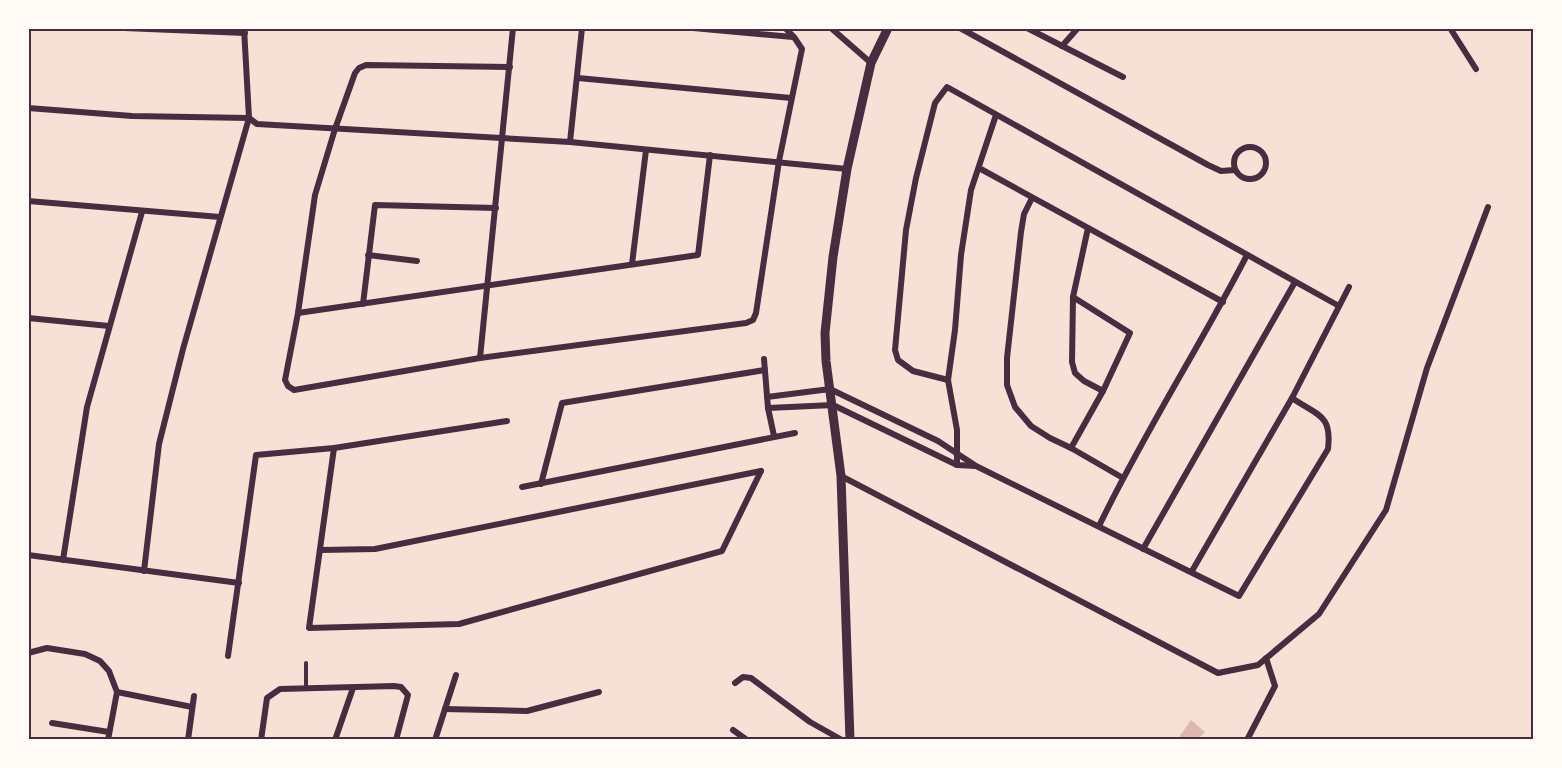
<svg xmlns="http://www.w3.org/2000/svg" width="1562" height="768" font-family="Karla,sans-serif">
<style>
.water{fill:#dcb8b0}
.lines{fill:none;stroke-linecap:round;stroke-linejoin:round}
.service{stroke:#4a2c40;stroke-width:4}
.minor{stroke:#4a2c40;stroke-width:6}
.tertiary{stroke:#4a2c40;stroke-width:9}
.neatline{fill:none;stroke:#4a2c40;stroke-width:2}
</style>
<rect width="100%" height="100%" fill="#f7e1d7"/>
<polygon class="water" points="1191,720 1205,732 1198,739 1183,739 1179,737"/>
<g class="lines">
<polyline class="service" points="306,688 306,663"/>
<g class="minor">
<polyline points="124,28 245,33"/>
<polyline points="693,28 793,37"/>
<polyline points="831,28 871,63"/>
<polyline points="960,28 1208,165 1221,171 1235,170"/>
<polyline points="1027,28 1123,77"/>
<polyline points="1450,28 1476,69"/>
<polyline points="1062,46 1078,28"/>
<polyline points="510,67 366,65 359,68 355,73 335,129 315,195 298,313 285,380 288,386 294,390 480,358 746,323 753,320 756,313 779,161 802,49 794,37 785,28"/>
<polyline points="578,78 791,98"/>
<polyline points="28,108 132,116 249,118 257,124 570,142 847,169"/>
<polyline points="570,142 582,28"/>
<circle cx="1250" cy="163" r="16"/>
<polyline points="979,168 1223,302"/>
<polyline points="1032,198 1024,214 1021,232 1007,358 1007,385 1015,407 1031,426 1050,438 1071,448 1123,478"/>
<polyline points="28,201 220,217"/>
<polyline points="1088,228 1073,297 1072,362 1075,373 1084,381 1103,391"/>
<polyline points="368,255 417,261"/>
<polyline points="632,264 646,150"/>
<polyline points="363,304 375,205 496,208"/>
<polyline points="298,313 698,255 710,155"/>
<polyline points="28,318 109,326"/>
<polyline points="480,358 513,28"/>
<polyline points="764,359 768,408 774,436"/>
<polyline points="948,380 913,371 898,360 895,350 906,230 916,178 935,103 947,87 1339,306"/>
<path d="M767 397 830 389 938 441 976 466 1239 596 1328 449C1332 414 1318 416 1292 398"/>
<polyline points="768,408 833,405 957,465 975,466"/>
<polyline points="334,448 309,628 459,624 722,551 761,471"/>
<polyline points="1071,448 1103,391 1130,333 1073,297"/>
<polyline points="957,465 957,430 948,380 955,330 961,255 971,190 996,115"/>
<polyline points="841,476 1218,673 1258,665 1319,614 1386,510 1427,368 1488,207"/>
<polyline points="541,484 562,403 765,370"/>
<polyline points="522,487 795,433"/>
<path d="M1099 526C1144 433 1200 346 1247 255"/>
<polyline points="1143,549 1295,282"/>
<polyline points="321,550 375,549 761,471"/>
<polyline points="28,555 239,583"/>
<polyline points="63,560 87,407 142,212"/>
<polyline points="144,571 159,444 183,349 249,118 244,28"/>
<polyline points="1192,571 1292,398 1349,287"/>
<polyline points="28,653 47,648 85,654 100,661 109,671 117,692 108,740"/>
<polyline points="228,656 256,455 334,448 507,421"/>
<polyline points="735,683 743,677 751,678 810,722 842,740"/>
<polyline points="117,692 192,707"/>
<polyline points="445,709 527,711 599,692"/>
<polyline points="52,723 109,732"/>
<polyline points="733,730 747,740"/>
<polyline points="188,740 194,696"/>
<polyline points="261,740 267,698 280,689 394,686 401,687 408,695 396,740"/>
<polyline points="335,740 353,688"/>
<polyline points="435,740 456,675"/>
<polyline points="1247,740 1275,686 1266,658"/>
</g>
<polyline class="tertiary" points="850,740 841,476 826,361 825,333 833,257 847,169 871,63 888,28"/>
</g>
<rect width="1562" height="768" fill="none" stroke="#fffaf5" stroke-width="60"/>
<rect x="30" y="30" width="1502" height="708" class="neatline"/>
</svg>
